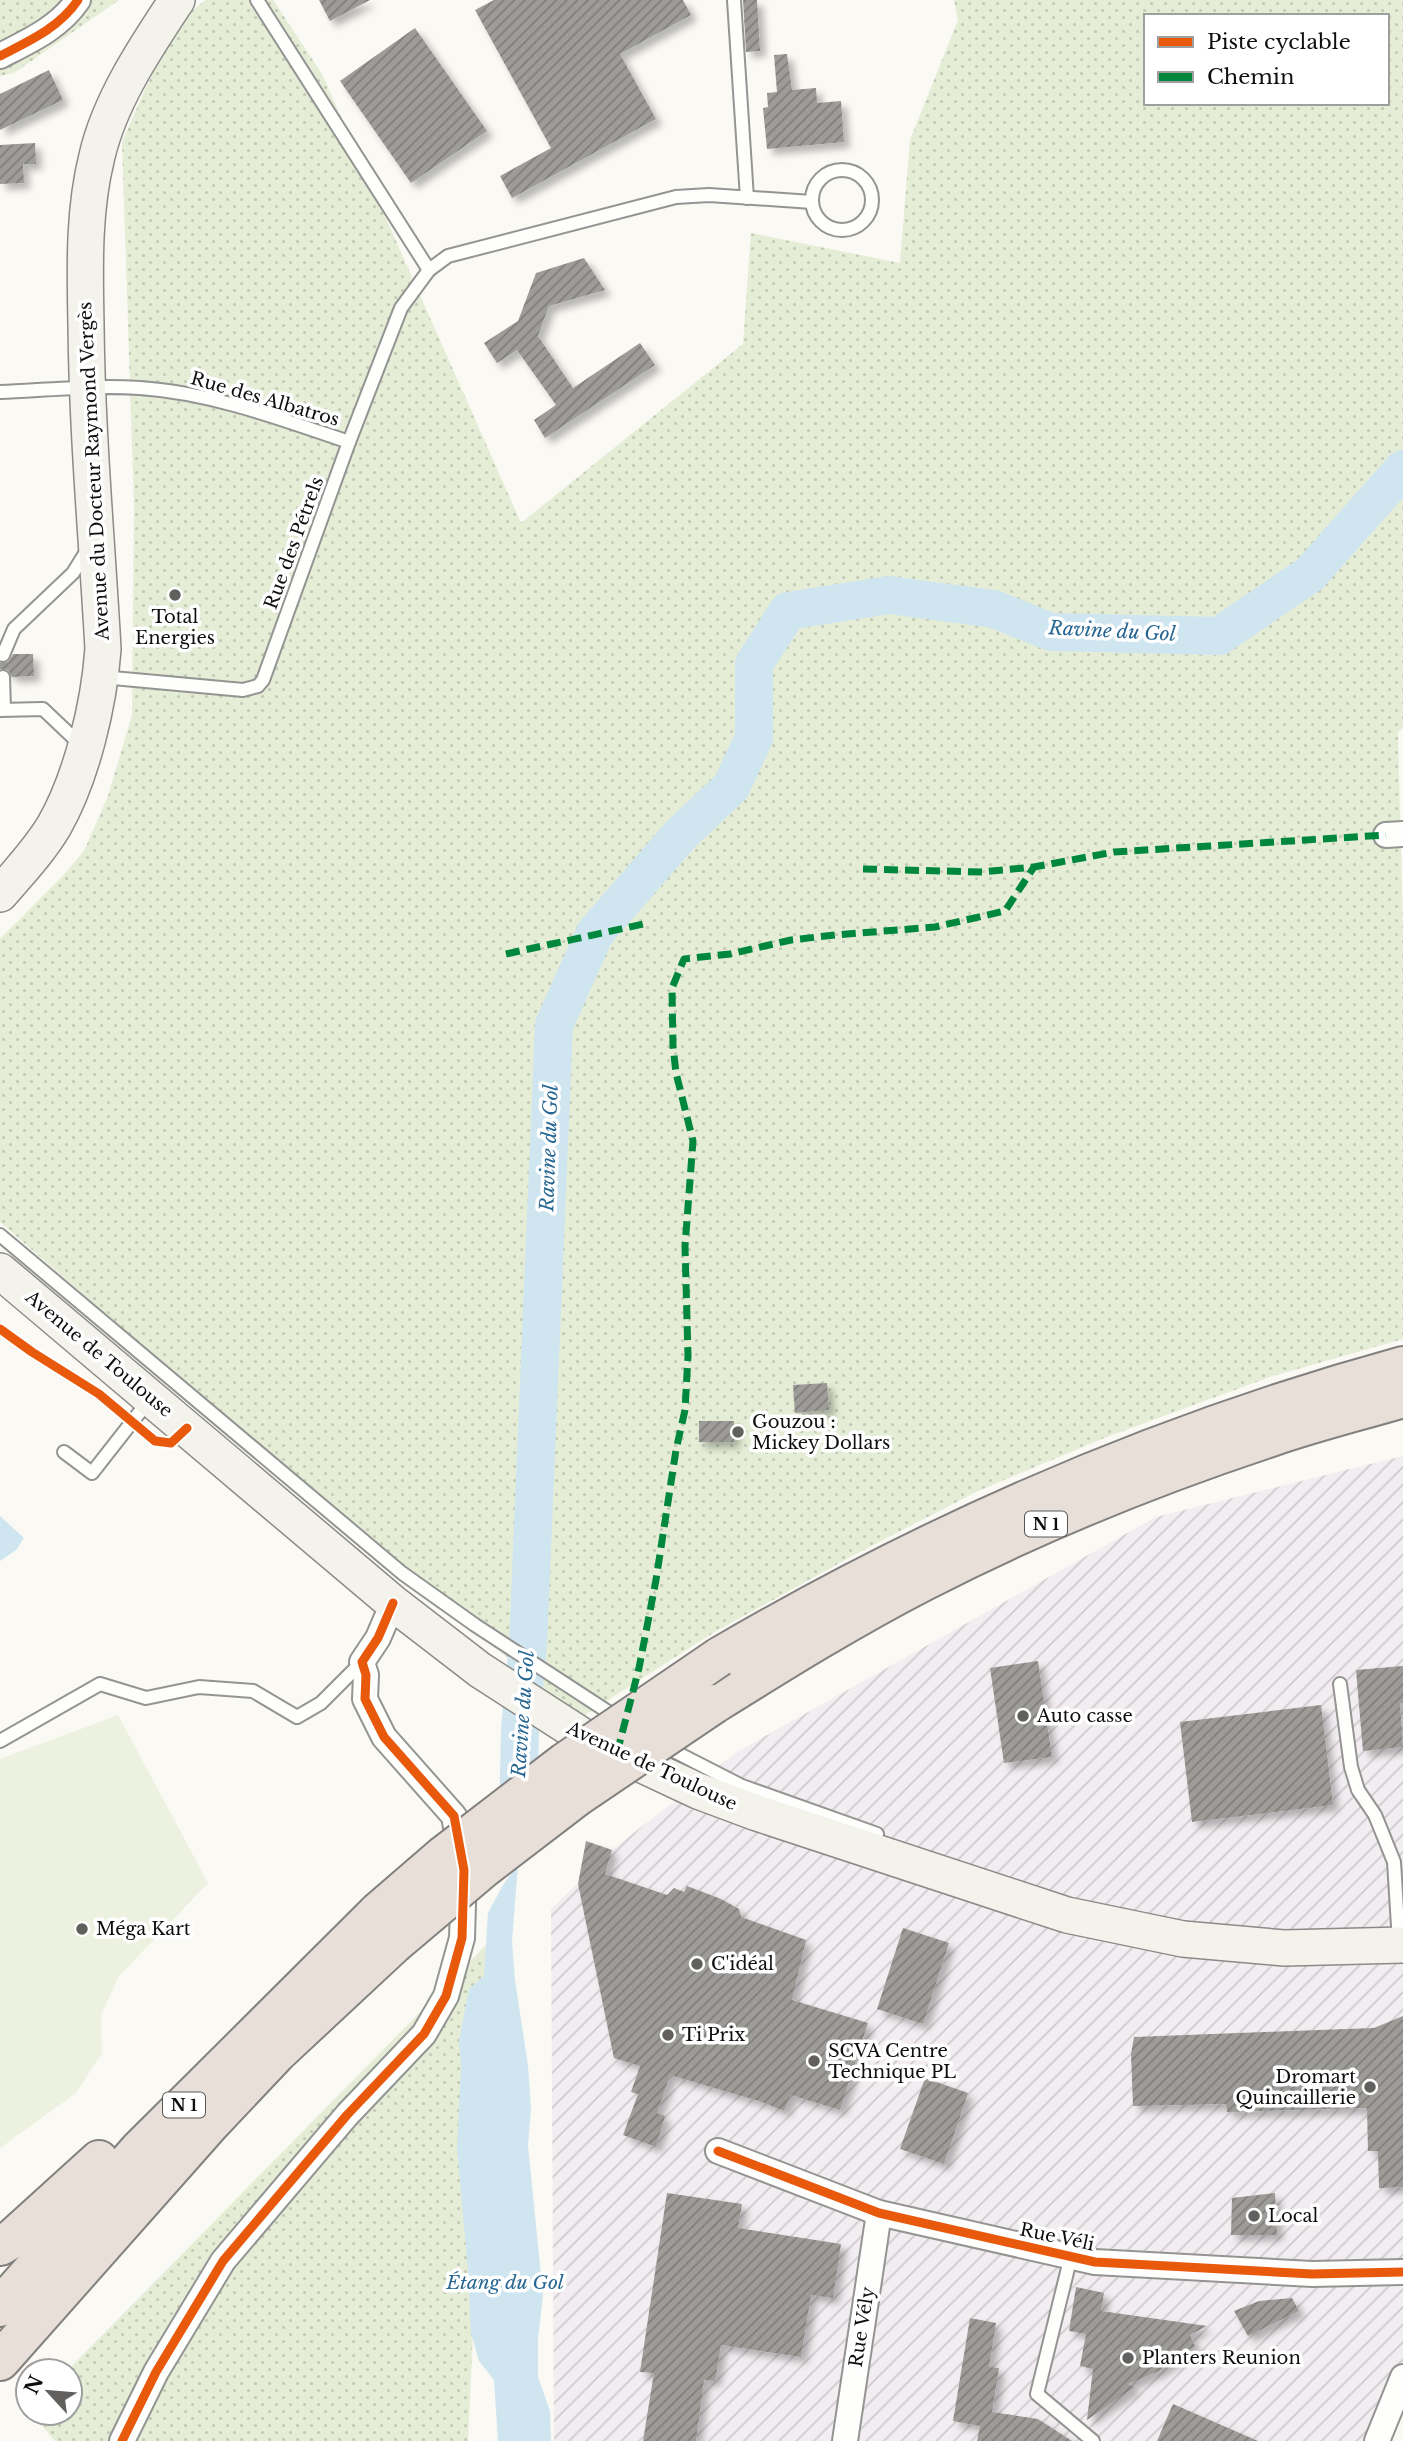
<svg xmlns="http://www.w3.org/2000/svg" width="1403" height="2441" font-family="'Libre Baskerville',serif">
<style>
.industrial{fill:url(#industrial-furrows)}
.grass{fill:url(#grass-dots);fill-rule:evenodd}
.pitch{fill:#edf2e0}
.water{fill:#cfe5f0}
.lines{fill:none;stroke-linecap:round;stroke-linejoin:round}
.river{stroke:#cfe5f0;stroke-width:38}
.building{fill:url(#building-hatch);filter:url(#shadow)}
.lane-casing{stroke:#949492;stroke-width:16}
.street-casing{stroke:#949492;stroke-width:28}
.secondary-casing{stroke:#8b8a88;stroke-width:38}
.highway-casing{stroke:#82817f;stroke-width:42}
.lane{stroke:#fefefd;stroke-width:12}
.street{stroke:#fefefd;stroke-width:24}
.secondary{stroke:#f4f3eb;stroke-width:35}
.highway{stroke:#e7dfd8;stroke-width:38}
.highway-bridge-casing{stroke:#82817f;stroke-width:42;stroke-linecap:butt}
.highway-bridge{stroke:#e7dfd8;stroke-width:38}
.quiet{stroke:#00873e;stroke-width:7;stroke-dasharray:14 7;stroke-linecap:butt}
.cycleway-casing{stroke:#fff;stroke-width:13}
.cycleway{stroke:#e8590c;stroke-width:9}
.poi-dot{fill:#61605e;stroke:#fff;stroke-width:2.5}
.labels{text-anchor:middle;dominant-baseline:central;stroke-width:7;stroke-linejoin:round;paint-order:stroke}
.shield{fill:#fff;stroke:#565656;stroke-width:2}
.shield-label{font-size:16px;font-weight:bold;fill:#0e0e0e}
.street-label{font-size:18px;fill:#0e0e0e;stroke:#fff}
.poi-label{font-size:18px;fill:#0e0e0e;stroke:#fff;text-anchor:start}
.water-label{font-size:19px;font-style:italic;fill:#266692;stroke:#fff}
</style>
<defs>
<pattern id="industrial-furrows" width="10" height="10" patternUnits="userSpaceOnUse" patternTransform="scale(1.75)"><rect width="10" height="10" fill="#f2edf0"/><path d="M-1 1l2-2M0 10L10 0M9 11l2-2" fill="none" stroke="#cecacd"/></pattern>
<pattern id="grass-dots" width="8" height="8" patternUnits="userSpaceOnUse" patternTransform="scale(1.75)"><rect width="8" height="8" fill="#e5edd6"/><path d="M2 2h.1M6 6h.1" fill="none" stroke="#c3cab6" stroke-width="1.8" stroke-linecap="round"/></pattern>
<pattern id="building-hatch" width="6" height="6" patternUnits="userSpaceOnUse" patternTransform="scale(1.75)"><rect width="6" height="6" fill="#9e9c99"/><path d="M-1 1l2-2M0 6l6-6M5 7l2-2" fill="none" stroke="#7f7e7b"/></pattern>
<filter id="shadow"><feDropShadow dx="6" dy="6" stdDeviation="3.5" flood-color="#0004"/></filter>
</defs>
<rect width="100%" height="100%" fill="#faf9f4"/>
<polygon class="industrial" points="1403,1456 1403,2411 1390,2441 554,2441 551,1909 612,1850 737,1752 1156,1517"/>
<g class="grass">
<polygon points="0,0 119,0 14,73 0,76"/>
<path d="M205 0H273L322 74 521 523 743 344 751 233 900 263 910 140 958 20 954 0H1403V728L1398 732 1403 926V1339L1273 1376 1104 1438 978 1491 854 1555 713 1633 580 1718 377 1550 0 1222V939L62 877 84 851 108 796 132 715 134 506 122 142 147 85 179 22ZM1146 16H1387V103H1146Z"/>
<polygon points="491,1940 468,2441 55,2441 31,2413 70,2413 70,2371 67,2371"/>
</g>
<polygon class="pitch" points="118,1715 208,1883 119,1976 101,2015 102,2053 76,2093 0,2148 0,1759"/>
<g class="water">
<polygon points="0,1516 24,1538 16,1550 0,1561"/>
<polygon points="518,1864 512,1941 515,1980 528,2066 531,2109 528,2146 543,2295 538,2339 538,2377 550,2411 551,2441 498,2441 494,2380 479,2361 471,2333 468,2270 457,2149 461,2066 459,2041 469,1989 484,1976 488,1913 503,1885"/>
</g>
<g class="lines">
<polyline class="river" points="518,1827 520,1729 528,1644 554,1025 595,933 681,834 731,787 754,738 754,664 788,611 889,595 994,609 1051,632 1219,636 1310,574 1403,469"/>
</g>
<g class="building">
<polygon points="319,0 370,0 330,21"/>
<polygon points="494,0 683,0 691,15 620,54 656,119 512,198 500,176 551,148 475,10"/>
<polygon points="743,0 757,0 760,51 746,52"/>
<polygon points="415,28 487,131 411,183 340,81"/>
<polygon points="787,54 792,90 816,88 817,103 841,101 844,142 767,149 763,108 768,107 767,93 777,92 774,55"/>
<polygon points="49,70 63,100 0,130 0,94"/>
<polygon points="35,143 36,164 23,164 24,183 0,184 0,145"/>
<polygon points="584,258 605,290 549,306 538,336 573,388 640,343 655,365 545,438 534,420 556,405 517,350 497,363 484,343 518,321 536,273"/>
<polygon points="13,654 33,654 34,676 12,677 8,670 0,669 0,663 8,662"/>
<polygon points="827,1383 829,1410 795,1413 793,1385"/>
<rect x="699" y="1421" width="35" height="21"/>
<polygon points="1038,1661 1052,1757 1004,1763 990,1668"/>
<polygon points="1403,1666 1403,1703 1400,1703 1403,1747 1363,1751 1356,1670"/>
<polygon points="1321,1705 1333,1805 1192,1822 1180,1722"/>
<polygon points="586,1841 612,1850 605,1874 667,1895 674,1888 684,1892 687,1886 721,1899 739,1909 741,1917 806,1940 792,2000 868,2023 840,2110 791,2095 784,2111 762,2102 670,2075 657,2113 665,2116 656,2147 623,2135 638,2094 631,2092 640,2066 614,2058 578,1884"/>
<polygon points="903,1928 949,1943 923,2024 877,2009"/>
<polygon points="1403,2016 1403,2187 1379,2188 1378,2151 1368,2151 1367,2108 1227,2112 1226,2104 1133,2106 1131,2054 1134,2037 1374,2028"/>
<polygon points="925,2078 968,2093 944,2164 900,2149"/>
<polygon points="667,2193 742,2204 738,2228 841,2244 833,2298 811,2295 801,2357 721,2345 715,2381 704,2380 696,2441 643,2441 654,2373 640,2372"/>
<polygon points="1275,2193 1277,2235 1231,2235 1232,2198"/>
<polygon points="1076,2287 1104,2293 1101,2311 1207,2326 1190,2335 1195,2346 1159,2371 1128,2384 1135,2387 1087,2420 1093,2369 1080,2366 1086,2334 1069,2331"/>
<polygon points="1292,2298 1299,2311 1248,2336 1234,2311 1259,2301"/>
<polygon points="970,2318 996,2323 989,2367 999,2368 992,2412 1038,2419 1072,2441 977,2441 980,2426 953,2421"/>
<polygon points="1173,2404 1258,2441 1157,2441"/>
</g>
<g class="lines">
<g class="lane-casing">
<g id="lane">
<polyline points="257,0 429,270"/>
<polyline points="734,0 747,198"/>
<circle cx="842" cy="200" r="30"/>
<path d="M0 392C46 390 94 385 140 388 212 393 281 419 349 442"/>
<polyline points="3,655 14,629 73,573 88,549"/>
<polyline points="3,677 4,709"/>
<polyline points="102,677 243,690 258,686 263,680 349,442 401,308 429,270 448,256 676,197 709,195 812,202"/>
<polyline points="0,710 43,709 81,745"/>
<polyline points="0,1235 402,1573 475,1625 619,1719"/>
<polyline points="64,1452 92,1473 150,1399"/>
<polyline points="1340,1684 1351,1767 1358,1790 1375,1815 1394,1862 1399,1942"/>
<polyline points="0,1741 100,1684 146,1698 199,1687 253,1691 297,1717 321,1703 362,1662"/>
<polyline points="662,1745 742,1786 877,1834"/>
<polyline points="1071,2256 1037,2394 1093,2441"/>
</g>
</g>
<g class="street-casing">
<g id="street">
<path d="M0 56C29 41 59 28 78 0"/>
<polyline points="1386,835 1403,834"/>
<polyline points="718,2151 879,2213 1095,2262 1312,2274 1403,2272"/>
<polyline points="122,2441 156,2372 223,2261 347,2115 424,2034 446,1996 462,1938 464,1870 454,1816 384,1737 365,1699 366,1675 362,1662 378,1638 393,1603"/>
<polyline points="845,2441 879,2213"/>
<polyline points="1377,2441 1403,2377"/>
</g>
</g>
<g class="secondary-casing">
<g id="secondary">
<path d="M0 894C19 872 39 851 54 826 82 777 99 704 103 649 97 541 87 433 86 325 85 268 83 212 97 156 110 100 146 47 177 0"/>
<polyline points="0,1271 393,1603 480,1670 587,1739 698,1791 757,1813 1067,1915 1183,1939 1284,1948 1403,1945"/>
</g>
</g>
<g class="highway-casing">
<g id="highway">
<path d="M719 1657C934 1531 1162 1432 1403 1366"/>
<path d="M714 1704C783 1661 852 1618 924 1581 1035 1524 1153 1476 1271 1437 1314 1422 1359 1411 1403 1398"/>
<polyline points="0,2246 12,2239 99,2160"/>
<polyline points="0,2307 139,2150 378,1912"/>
<polyline points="0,2361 210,2124 277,2053 394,1944"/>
</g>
</g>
<use href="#lane" class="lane"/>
<use href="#street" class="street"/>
<use href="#secondary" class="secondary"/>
<use href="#highway" class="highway"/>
<g class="highway-bridge-casing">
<g id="highway-bridge">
<polyline points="378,1912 444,1855 565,1762 719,1657"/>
<polyline points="394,1944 484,1868 578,1796 714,1704"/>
</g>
</g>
<use href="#highway-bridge" class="highway-bridge"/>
<g class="quiet">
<polyline points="863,869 982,872 1034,867 1114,852 1386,835"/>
<polyline points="506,954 648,923"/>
<polyline points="617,1753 639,1668 656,1580 676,1450 685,1410 688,1356 685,1246 693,1141 676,1073 673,1046 672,988 684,959 730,954 791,940 835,935 935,927 1005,911 1034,867"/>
</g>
<g class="cycleway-casing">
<g id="cycleway">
<path d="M0 56C29 41 59 28 78 0"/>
<polyline points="0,1329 32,1352 99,1394 155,1441 171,1443 187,1428"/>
<polyline points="718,2151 879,2213 1095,2262 1312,2274 1403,2272"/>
<polyline points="122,2441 156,2372 223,2261 347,2115 424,2034 446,1996 462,1938 464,1870 454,1816 384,1737 365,1699 366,1675 362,1662 378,1638 393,1603"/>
</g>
</g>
<use href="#cycleway" class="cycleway"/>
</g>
<g class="poi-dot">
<circle cx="175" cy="595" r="7"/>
<circle cx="738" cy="1432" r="7"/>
<circle cx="1023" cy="1716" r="7"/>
<circle cx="82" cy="1929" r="7"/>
<circle cx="697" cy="1964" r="7"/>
<circle cx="668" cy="2035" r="7"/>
<circle cx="814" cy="2061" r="7"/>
<circle cx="1370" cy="2087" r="7"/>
<circle cx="1254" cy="2216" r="7"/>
<circle cx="1128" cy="2358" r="7"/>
</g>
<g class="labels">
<g class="shield">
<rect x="1025" y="1511.5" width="42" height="25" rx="5"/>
<rect x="163" y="2092.5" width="42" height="25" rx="5"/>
</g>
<g class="shield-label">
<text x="1046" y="1524">N 1</text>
<text x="184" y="2105">N 1</text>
</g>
<g class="street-label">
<text transform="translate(265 399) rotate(16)">Rue des Albatros</text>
<text transform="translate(94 471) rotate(-93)">Avenue du Docteur Raymond Vergès</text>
<text transform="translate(294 543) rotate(-70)">Rue des Pétrels</text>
<text transform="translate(99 1354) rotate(40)">Avenue de Toulouse</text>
<text transform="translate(652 1766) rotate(25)">Avenue de Toulouse</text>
<text transform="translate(1057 2237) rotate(12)">Rue Véli</text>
<text transform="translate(862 2327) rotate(-81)">Rue Vély</text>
</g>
<g class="poi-label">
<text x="175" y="617" text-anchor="middle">Total<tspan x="175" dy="21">Energies</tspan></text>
<text x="752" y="1422">Gouzou :<tspan x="752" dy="21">Mickey Dollars</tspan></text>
<text x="1037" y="1716">Auto casse</text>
<text x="96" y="1929">Méga Kart</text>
<text x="711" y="1964">C'idéal</text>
<text x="682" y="2035">Ti Prix</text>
<text x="828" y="2051">SCVA Centre<tspan x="828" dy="21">Technique PL</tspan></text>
<text x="1356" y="2077" text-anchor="end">Dromart<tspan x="1356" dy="21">Quincaillerie</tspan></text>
<text x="1268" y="2216">Local</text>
<text x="1142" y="2358">Planters Reunion</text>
</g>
<g class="water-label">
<text transform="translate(1112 631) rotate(3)">Ravine du Gol</text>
<text transform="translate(549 1148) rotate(-88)">Ravine du Gol</text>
<text transform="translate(523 1714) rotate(-86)">Ravine du Gol</text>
<text x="505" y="2282">Étang du Gol</text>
</g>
</g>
<rect x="1144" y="14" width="245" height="91" fill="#ffffff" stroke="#9f9f9f" stroke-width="2"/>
<rect x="1158" y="37" width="35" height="10" fill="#e8590c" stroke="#9f9f9f" stroke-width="2"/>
<text x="1207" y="49" font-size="21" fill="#0e0e0e">Piste cyclable</text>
<rect x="1158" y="72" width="35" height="10" fill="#00873e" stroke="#9f9f9f" stroke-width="2"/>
<text x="1207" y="84" font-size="21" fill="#0e0e0e">Chemin</text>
<g transform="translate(49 2392) rotate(296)"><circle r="33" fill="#ffffff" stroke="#9f9f9f" stroke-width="2"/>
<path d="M0-5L12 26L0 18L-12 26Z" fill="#61605e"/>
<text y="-10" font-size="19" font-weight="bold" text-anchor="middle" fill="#0e0e0e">N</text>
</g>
</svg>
